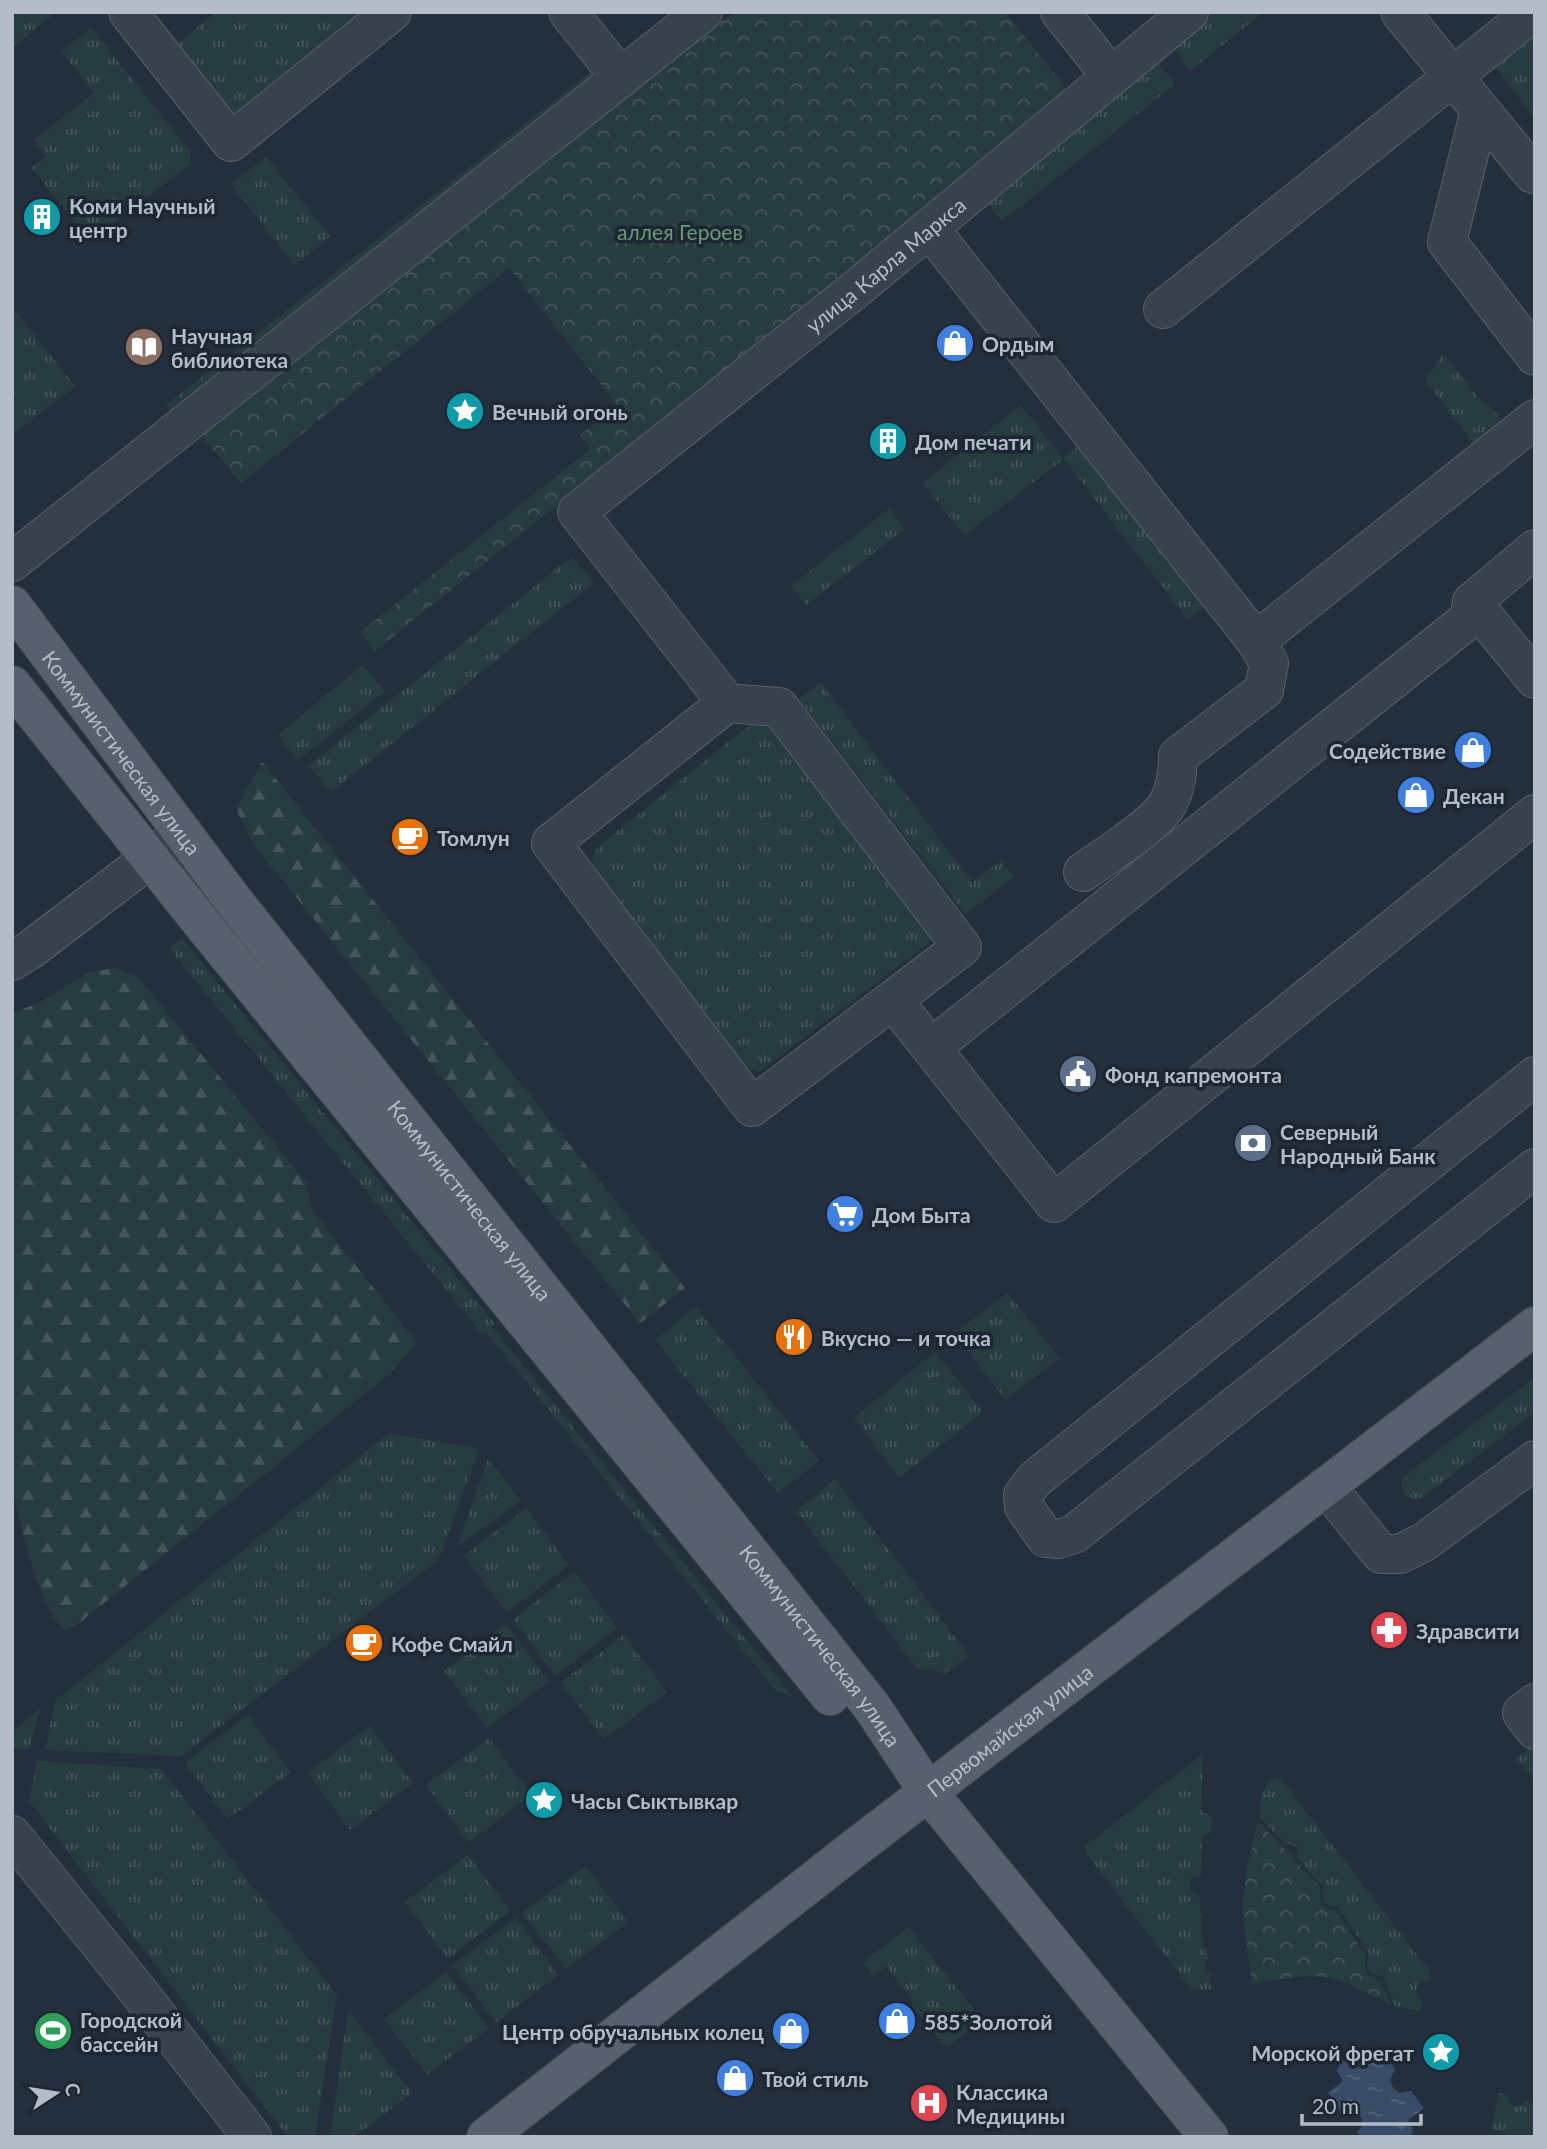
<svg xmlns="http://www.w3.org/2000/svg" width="1547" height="2149" font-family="Lato,sans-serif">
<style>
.grass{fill:url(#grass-tufts)}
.forest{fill:url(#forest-firs)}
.park{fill:url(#park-crowns)}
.water{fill:url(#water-ripples)}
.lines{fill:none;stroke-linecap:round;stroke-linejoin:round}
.minor-casing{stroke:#565f6c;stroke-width:40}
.major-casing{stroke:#414a57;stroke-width:40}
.minor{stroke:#38414e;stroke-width:38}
.major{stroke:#56606e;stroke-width:38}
.labels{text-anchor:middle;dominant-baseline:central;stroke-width:7;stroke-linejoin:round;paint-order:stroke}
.poi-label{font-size:21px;font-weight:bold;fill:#b4bcc9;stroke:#1d2633;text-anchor:start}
.park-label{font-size:21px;fill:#6b9a76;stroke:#1d2633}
.street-label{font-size:21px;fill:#b4bcc9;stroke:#1d2633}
</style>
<defs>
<pattern id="grass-tufts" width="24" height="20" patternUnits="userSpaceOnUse" patternTransform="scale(1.75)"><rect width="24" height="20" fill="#263c3f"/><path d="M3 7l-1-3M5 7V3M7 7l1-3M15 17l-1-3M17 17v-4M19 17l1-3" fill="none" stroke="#435659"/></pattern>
<pattern id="forest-firs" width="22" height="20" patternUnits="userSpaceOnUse" patternTransform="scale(1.75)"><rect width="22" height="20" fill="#263c3f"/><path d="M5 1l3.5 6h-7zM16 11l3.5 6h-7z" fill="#435659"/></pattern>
<pattern id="park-crowns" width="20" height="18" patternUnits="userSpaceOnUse" patternTransform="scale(1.75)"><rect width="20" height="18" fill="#263c3f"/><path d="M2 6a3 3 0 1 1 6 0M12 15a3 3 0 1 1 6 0" fill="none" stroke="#435659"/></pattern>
<pattern id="water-ripples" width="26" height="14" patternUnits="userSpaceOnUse" patternTransform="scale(1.75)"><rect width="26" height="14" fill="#394c67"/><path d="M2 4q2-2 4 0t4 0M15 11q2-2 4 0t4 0" fill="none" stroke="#53647b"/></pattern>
</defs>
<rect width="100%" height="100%" fill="#242f3e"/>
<g class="grass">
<polygon points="12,12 56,12 12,48"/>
<polygon points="216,12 371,12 235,121 173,47"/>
<polygon points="1211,12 1264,12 1190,71 1171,45"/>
<polygon points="1535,27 1535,118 1491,62"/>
<polygon points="91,28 190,151 190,164 90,241 32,168 46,156 34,140 94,93 62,52"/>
<polygon points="1154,57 1175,84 1002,221 982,197"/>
<polygon points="597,67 605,75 174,415 166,405"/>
<polygon points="266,157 330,236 294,265 231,184"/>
<polygon points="12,307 75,386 12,435"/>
<polygon points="1443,353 1479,399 1490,405 1502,422 1474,444 1426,381"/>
<polygon points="1021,405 1063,459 1083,441 1209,602 1188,620 1064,459 964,535 923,483"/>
<polygon points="889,509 905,529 806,605 791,586"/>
<polygon points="572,557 594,583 331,792 309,765"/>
<polygon points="363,665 385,691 298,760 278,735"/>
<polygon points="821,683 972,882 1001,861 1014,877 965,914 799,699"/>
<path d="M755 721H770L931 937 929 943 759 1072 746 1069 593 867C591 857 594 852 601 844Z"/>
<polygon points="180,940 184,941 495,1324 492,1327 792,1696 776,1691 486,1332 483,1335 169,948"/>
<polygon points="1008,1293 1059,1358 1005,1400 955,1333"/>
<polygon points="696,1307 819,1461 778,1493 655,1340"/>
<polygon points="935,1352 983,1412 899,1478 854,1418"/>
<polygon points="1535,1378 1535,1412 1423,1497 1416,1499 1405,1496 1402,1487 1402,1478"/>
<polygon points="389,1433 479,1449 439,1559 181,1756 45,1750 55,1701"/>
<polygon points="488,1459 521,1500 457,1547"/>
<polygon points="835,1479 969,1656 945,1674 930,1669 919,1671 796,1511"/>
<polygon points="526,1508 569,1565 507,1612 464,1556"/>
<polygon points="575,1572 617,1628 555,1676 513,1619"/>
<polygon points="506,1624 549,1681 487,1728 444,1671"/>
<polygon points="624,1635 667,1692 604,1739 561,1682"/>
<polygon points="40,1709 29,1750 12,1748 12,1732"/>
<polygon points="247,1715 291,1772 228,1819 185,1763"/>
<polygon points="370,1726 413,1783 350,1830 308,1773"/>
<polygon points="489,1738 531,1795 469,1842 426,1785"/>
<polygon points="1532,1745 1535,1748 1535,1781 1516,1758"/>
<polygon points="1203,1754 1201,1811 1209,1815 1212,1822 1210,1833 1202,1836 1201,1876 1192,1878 1190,1884 1191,1892 1200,1897 1201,1934 1208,1960 1204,1962 1205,1972 1209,1972 1211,1989 1192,1990 1086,1853 1086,1846"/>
<polygon points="37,1761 161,1769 337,1995 315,2137 288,2137 29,1801"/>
<path d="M1276 1777 1281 1779 1428 1969 1430 1981 1420 1982 1416 1989 1418 1996 1423 2001 1420 2011 1395 2006 1384 1977 1370 1973 1367 1964 1369 1954 1337 1906H1331L1325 1903 1322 1893 1324 1888 1297 1857V1847L1290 1844 1286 1845 1260 1818C1259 1802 1261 1786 1276 1777Z"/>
<polygon points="468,1855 510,1911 448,1959 405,1902"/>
<polygon points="585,1866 628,1922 566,1969 522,1913"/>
<polygon points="516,1918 558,1975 496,2022 453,1965"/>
<polygon points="908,1927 982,2020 947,2048 912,2006 911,1998 886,1966 873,1976 863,1963"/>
<polygon points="446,1972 489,2028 427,2075 384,2019"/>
<polygon points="348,2011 412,2093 354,2137 330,2137"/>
<polygon points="1499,2093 1509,2096 1508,2100 1513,2106 1521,2106 1525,2101 1535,2105 1535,2137 1512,2137 1491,2128"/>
</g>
<g class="forest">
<polygon points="262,762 685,1288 640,1323 254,845 236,809"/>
<path d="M113 968 137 976 305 1181 312 1210 417 1343 388 1375 79 1623 64 1631C34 1595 24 1534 12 1489V1013L39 1003 88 973Z"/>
</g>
<g class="park">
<polygon points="734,12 1005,12 1070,93 375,651 360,632 591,449 580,435 618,406 509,268 241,483 202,436"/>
<path d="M1258 1821 1321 1888C1319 1900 1322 1911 1336 1910L1365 1955V1969L1368 1975 1381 1982 1391 2005C1371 1995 1351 1983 1330 1978 1304 1973 1277 1980 1252 1984L1242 1910 1247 1867Z"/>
</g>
<path class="water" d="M1383 2052 1395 2069 1390 2080 1393 2088 1400 2093 1411 2091 1424 2108 1408 2120 1413 2129 1411 2137H1361L1357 2132C1367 2124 1361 2114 1353 2108L1341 2111 1328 2093 1343 2081 1337 2071C1341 2056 1357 2050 1364 2066Z"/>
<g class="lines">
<g class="minor-casing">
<g id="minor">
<polyline points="128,12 231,142 392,12"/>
<polyline points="568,12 621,78"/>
<polyline points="1060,12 1111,76"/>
<polyline points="1400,12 1533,174"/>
<polyline points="1480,110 1447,242 1535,356"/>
<polyline points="929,228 1256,641 1535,419"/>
<polyline points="1163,309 1533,12"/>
<polyline points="1535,549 1472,602 1535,679"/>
<polyline points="12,562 703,12"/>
<path id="s1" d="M727 703 551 843 752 1107 962 947 779 707 727 703 577 512 856 289 1189 12"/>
<path d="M1083 872C1105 856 1156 825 1168 803 1176 788 1178 772 1178 756L1264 690 1269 663 1256 641"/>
<polyline points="12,961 30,950 183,833"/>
<polyline points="893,1000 1054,1203 1535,814"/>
<polyline points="931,1048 1469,619 1472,602"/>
<polyline points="1535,1076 1034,1480 1023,1495 1024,1507 1046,1538 1058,1539 1074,1534 1535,1168"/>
<polyline points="1326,1486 1381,1554 1400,1554 1424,1542 1535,1460"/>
<polyline points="1535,1703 1522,1713 1535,1730"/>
<polyline points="12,1835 134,1986 252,2137"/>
</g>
</g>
<g class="major-casing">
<g id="major">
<path id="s2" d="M12 605 230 896 872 1707 929 1793 1209 2137"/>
<polyline points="12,685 200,921 830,1696"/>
<path id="s3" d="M486 2137 855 1848 1535 1326"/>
</g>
</g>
<use href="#minor" class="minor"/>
<use href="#major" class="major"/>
</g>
<defs>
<g id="building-disc" transform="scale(2.0125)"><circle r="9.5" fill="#0f9aa8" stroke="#1d2633"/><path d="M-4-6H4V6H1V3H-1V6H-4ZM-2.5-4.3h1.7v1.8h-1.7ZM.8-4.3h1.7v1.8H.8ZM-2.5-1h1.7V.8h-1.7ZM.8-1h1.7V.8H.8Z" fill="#fff"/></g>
<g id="shop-disc" transform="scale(2.0125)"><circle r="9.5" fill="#3f7fe0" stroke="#1d2633"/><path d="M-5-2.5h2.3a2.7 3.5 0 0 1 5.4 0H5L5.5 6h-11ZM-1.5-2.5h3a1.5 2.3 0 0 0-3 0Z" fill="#fff"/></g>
<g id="library-disc" transform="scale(2.0125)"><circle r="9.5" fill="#8d6e63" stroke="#1d2633"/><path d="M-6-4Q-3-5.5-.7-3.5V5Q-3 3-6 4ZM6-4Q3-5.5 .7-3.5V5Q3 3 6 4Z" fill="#fff"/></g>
<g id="sight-disc" transform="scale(2.0125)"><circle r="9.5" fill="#0f9aa8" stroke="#1d2633"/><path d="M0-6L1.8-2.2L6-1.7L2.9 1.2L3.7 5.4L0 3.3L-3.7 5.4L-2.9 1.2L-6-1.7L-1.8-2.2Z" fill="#fff"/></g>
<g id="cafe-disc" transform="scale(2.0125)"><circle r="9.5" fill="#e8710a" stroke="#1d2633"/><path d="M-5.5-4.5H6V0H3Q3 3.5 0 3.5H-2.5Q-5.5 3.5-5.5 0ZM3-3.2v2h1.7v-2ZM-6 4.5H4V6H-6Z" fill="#fff"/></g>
<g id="civic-disc" transform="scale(2.0125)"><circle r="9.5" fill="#5c6f8a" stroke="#1d2633"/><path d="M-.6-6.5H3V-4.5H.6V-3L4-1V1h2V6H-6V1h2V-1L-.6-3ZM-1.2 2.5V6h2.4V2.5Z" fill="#fff"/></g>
<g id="bank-disc" transform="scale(2.0125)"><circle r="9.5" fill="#5c6f8a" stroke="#1d2633"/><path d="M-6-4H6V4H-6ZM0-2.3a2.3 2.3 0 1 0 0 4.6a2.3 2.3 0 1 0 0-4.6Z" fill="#fff"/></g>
<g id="supermarket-disc" transform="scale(2.0125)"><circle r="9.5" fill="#3f7fe0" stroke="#1d2633"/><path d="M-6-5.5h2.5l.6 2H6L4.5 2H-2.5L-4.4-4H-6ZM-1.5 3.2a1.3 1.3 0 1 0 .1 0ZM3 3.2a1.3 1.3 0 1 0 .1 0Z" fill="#fff"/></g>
<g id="restaurant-disc" transform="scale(2.0125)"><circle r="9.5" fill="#e8710a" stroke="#1d2633"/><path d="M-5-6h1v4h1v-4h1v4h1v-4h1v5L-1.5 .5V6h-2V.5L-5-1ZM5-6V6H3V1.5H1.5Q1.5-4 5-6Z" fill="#fff"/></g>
<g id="pharmacy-disc" transform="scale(2.0125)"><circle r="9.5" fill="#e0444e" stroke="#1d2633"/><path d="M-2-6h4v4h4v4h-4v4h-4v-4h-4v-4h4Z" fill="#fff"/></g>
<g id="stadium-disc" transform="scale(2.0125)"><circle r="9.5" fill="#2e9e5b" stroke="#1d2633"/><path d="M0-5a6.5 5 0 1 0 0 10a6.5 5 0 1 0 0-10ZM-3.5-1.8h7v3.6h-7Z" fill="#fff"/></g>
<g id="hospital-disc" transform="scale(2.0125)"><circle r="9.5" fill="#e0444e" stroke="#1d2633"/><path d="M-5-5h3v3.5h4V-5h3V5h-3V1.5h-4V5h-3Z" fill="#fff"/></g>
</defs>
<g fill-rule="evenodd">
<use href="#building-disc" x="42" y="217"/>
<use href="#shop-disc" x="955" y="343"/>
<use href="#library-disc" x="144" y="347"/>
<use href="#sight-disc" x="465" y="411"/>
<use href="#building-disc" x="888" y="441"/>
<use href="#shop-disc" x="1473" y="750"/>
<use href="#shop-disc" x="1416" y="795"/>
<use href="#cafe-disc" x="410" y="837"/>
<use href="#civic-disc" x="1078" y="1074"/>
<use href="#bank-disc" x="1253" y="1143"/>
<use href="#supermarket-disc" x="845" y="1214"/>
<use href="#restaurant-disc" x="794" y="1337"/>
<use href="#pharmacy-disc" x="1389" y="1630"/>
<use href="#cafe-disc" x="364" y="1643"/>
<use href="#sight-disc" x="544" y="1800"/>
<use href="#shop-disc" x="897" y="2021"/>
<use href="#stadium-disc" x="53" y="2031"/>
<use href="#shop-disc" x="791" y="2031"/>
<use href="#sight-disc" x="1441" y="2052"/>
<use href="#shop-disc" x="735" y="2078"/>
<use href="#hospital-disc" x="929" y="2103"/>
</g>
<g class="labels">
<g class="poi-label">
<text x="69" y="205">Коми Научный<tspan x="69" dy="24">центр</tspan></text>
<text x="171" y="335">Научная<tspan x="171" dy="24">библиотека</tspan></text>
<text x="982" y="343">Ордым</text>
<text x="492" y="411">Вечный огонь</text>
<text x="915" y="441">Дом печати</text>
<text x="1446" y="750" text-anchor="end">Содействие</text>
<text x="1443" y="795">Декан</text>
<text x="437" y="837">Томлун</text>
<text x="1105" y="1074">Фонд капремонта</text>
<text x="1280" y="1131">Северный<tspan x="1280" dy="24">Народный Банк</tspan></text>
<text x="872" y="1214">Дом Быта</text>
<text x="821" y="1337">Вкусно — и точка</text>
<text x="1416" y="1630">Здравсити</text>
<text x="391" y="1643">Кофе Смайл</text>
<text x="571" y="1800">Часы Сыктывкар</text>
<text x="80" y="2019">Городской<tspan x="80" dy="24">бассейн</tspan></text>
<text x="924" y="2021">585*Золотой</text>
<text x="764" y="2031" text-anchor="end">Центр обручальных колец</text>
<text x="1414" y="2052" text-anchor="end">Морской фрегат</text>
<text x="762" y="2078">Твой стиль</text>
<text x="956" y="2091">Классика<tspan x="956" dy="24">Медицины</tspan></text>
</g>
<g class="park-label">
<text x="680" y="231">аллея Героев</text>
</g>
<g class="street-label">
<text stroke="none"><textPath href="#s1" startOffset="1813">улица Карла Маркса</textPath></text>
<text stroke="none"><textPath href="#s2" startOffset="184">Коммунистическая улица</textPath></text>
<text stroke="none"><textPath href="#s2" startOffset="751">Коммунистическая улица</textPath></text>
<text stroke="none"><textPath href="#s2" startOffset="1318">Коммунистическая улица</textPath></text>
<text stroke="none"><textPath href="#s3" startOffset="663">Первомайская улица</textPath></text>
</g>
</g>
<rect width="1547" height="2149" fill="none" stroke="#b4bcc9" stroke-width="28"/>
<g transform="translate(56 2093) rotate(78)" stroke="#1d2633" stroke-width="5" paint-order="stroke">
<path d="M0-5L12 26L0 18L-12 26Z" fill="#b4bcc9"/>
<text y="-10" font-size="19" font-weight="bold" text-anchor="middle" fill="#b4bcc9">С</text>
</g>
<path d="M1302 2114v10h119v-10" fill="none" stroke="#b4bcc9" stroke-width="3.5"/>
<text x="1312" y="2114" font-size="21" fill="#b4bcc9" stroke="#1d2633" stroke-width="5" paint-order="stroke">20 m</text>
</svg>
